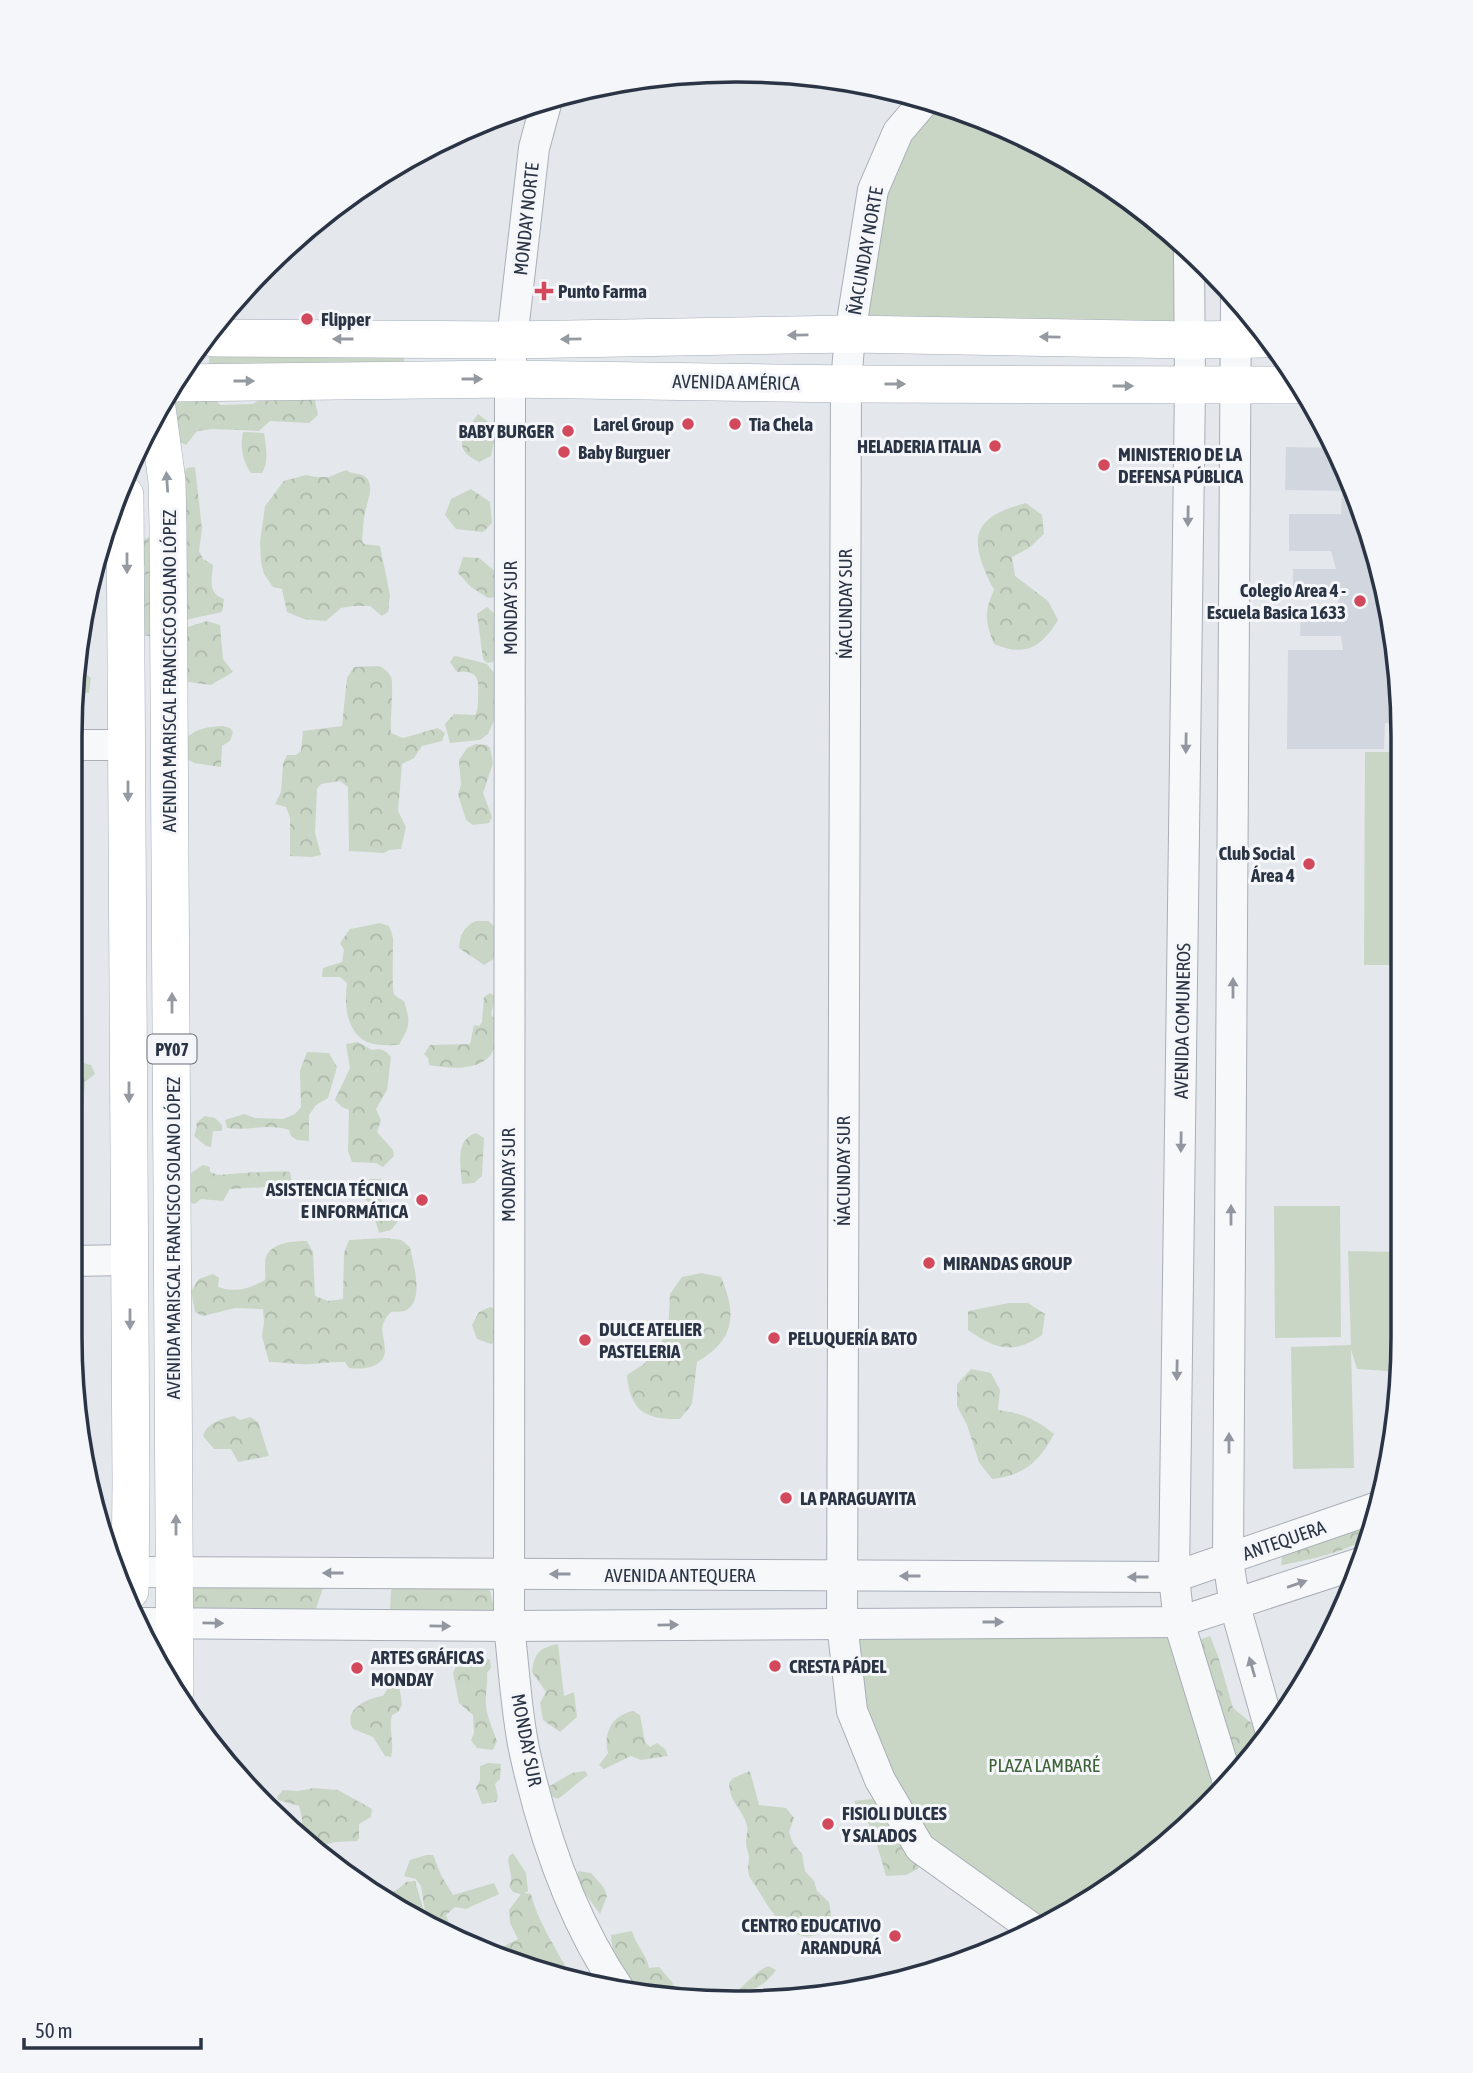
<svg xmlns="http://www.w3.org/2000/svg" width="1473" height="2073" font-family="'Asap Condensed',sans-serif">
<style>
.built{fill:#d2d6de}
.green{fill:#c9d6c5}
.forest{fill:url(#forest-crowns)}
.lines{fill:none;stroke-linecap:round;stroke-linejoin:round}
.minor-casing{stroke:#a9aeb7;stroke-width:32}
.major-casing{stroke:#a3abb8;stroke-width:38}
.minor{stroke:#f7f8fa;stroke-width:30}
.major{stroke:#fff;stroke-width:37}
.oneway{fill:#959aa2}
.oneway2{fill:#9196a0}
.poi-dot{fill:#d1495b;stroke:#f4f6f9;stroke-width:2.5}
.labels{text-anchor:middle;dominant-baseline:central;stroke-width:6;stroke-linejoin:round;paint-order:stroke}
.shield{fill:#f4f6f9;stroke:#676e7b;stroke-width:2}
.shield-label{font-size:18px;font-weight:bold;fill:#2b3445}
.street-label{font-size:19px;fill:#2b3445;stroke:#f4f6f9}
.poi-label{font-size:19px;font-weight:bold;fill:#2b3445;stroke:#f4f6f9;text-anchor:start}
.park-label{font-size:19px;fill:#3f6138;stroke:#f4f6f9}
.rim{fill:none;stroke:#2b3445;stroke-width:3.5}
</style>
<defs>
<pattern id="forest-crowns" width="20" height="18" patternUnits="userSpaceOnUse" patternTransform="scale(1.75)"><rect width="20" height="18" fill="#c9d6c5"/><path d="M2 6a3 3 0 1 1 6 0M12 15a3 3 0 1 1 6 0" fill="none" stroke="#adb8ab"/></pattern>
</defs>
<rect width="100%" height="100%" fill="#e4e7ec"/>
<polygon class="built" points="1286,447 1336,448 1397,649 1398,723 1385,723 1384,749 1287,749 1288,650 1343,650 1341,636 1300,636 1301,613 1338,613 1338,589 1293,589 1293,569 1336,569 1331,551 1289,551 1289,514 1341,514 1342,491 1285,490"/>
<g class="green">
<polygon points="935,103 1031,139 1142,207 1182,245 1183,330 856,326 879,192"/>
<polygon points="1365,752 1398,752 1399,965 1364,965"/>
<polygon points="1274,1206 1340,1206 1341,1337 1275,1338"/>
<polygon points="1348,1251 1401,1252 1402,1372 1357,1369 1351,1349 1354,1468 1293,1469 1291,1347 1351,1345"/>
<polygon points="853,1633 1170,1633 1219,1792 1176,1837 1044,1926 926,1842 860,1705"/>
</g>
<g class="forest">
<polygon points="211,345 403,355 406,369 208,369"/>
<polygon points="188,390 208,390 220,405 253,404 271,392 314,396 318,415 309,423 270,421 259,431 212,429 197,431 186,445 174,440 171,402"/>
<path d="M478 414 491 424 496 432 491 456 479 462C450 448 464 434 478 414Z"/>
<path d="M243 432 264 433C266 446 269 462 262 473H251C242 460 240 446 243 432Z"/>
<path d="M195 467 202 529 199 551 203 559 213 565C212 579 207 593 224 599L222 612 185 620 181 629 207 621 220 625 223 659 233 672 211 685 181 681 160 638 143 635 145 566 137 554 145 539 157 533 179 481 187 468Z"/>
<path d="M346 470C352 474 357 473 362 475 377 482 367 502 365 512 363 521 363 532 362 541L364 544 380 546 390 595 388 612 382 616 370 606H353L341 608 326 621 304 619 287 612 282 589 273 587 264 574 261 562 260 542 265 506 284 481 306 475 316 477H329Z"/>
<polygon points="471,489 490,502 492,523 483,532 456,529 445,515 451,499"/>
<path d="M1026 503 1042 515 1044 534 1029 548 1012 557 1015 576 1048 601 1058 620C1041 648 1025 657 994 644 985 621 984 612 994 590 969 541 968 518 1026 503Z"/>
<polygon points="463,557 479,558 496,572 498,597 488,598 471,587 458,573"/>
<polygon points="487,607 496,615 494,636 498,652 493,662 487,663 483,659 477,614"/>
<path d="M454 656C463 657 478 662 487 664L494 673 495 718 492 725 488 734 480 740 450 743 445 724 454 714 475 715C478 709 478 705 478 698 479 679 479 670 457 672L450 662Z"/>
<polygon points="78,664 82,665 84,672 91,678 89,693 75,692"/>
<path d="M379 666C383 668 389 672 391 677 394 682 390 722 391 733L403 738 438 728 445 733 442 741 422 746 414 758 402 764 398 811 406 827 401 849 389 850 384 853 349 851 348 787 340 781 321 784 317 789 315 833 321 855 312 857 290 856V818L286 807 275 804 281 792 283 764 287 755H296L301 751 303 731 342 726 347 678 354 667Z"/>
<path d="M223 726 230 728 233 732 230 741 222 746 221 767 194 763 187 759 182 744C192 729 205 727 223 726Z"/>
<polygon points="476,744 487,745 490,748 493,763 483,793 492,817 489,823 473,825 466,820 458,794 461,785 459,760 467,748"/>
<polygon points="70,769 79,773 79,786 72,798 70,798"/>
<path d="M476 921H488L494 926 499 950 494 959 484 965 459 948C460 935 463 927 476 921Z"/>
<path d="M380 923 389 926C391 932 394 937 393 943 393 950 392 991 394 994 396 997 401 999 404 1001 411 1023 410 1025 399 1045 391 1045 378 1046 370 1043 346 1035 344 1004 347 983L340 977H322L323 968 342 962 344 950 340 943 350 929Z"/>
<path d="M490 993 495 996 491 1015 497 1020C496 1027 497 1035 496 1042 490 1073 452 1069 429 1065L428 1058 424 1054 430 1045 470 1044 474 1025 479 1026 482 1022 484 997Z"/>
<path d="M358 1042 372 1050C382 1048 385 1050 391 1057L387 1090 376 1109 381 1120 377 1132 393 1150 394 1156 383 1167 376 1163 352 1162 348 1151 349 1110 342 1107 335 1100 350 1068 346 1044Z"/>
<path d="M307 1052 329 1053 337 1067 328 1098 316 1105 309 1115V1141L297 1140 291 1136 289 1130C268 1123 248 1131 227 1128L225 1120 244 1114 255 1118 283 1119 295 1114 301 1107 300 1071Z"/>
<polygon points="70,1063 77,1070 83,1063 91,1065 95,1074 85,1082 83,1110 70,1112"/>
<polygon points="205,1116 215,1118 222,1125 222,1131 213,1131 211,1147 206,1146 194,1136 197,1127 196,1123"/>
<path d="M476 1133 484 1138 482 1176 474 1183 462 1184C461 1166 454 1140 476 1133Z"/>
<path d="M203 1165 210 1167V1172L218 1175C232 1174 281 1170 290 1172L292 1183 288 1188 280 1191 267 1187 230 1189 223 1201 201 1199 195 1204 188 1202V1175Z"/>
<polygon points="370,1179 381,1179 387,1187 380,1193 383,1207 388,1205 393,1208 394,1214 399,1220 391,1230 379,1233 375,1220 374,1207 365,1199 365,1186"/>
<path d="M386 1238 401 1240 410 1247C413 1263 424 1298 408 1309 404 1313 397 1311 391 1312 377 1327 384 1332 385 1350 385 1368 362 1370 349 1368L345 1362C332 1362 322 1363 310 1364 297 1365 282 1362 269 1362L262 1336 264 1322 263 1309 235 1308 203 1316 195 1312 191 1291 199 1279 213 1274 219 1278 218 1287C237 1293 248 1289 265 1280 266 1274 264 1263 266 1257 272 1242 294 1241 307 1241L313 1252 315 1296 328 1301 343 1299 344 1253 349 1240Z"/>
<path d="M701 1273 721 1277C737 1315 735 1340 697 1362L692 1404 680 1419C646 1420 630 1411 627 1375L644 1364 668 1333 670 1294 682 1277Z"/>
<path d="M1009 1303H1028L1045 1314 1042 1335C1013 1355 995 1349 968 1330V1311Z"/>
<polygon points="490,1307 497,1309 496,1341 491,1344 477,1339 472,1325 479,1312"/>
<path d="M971 1369 991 1373 1000 1390 998 1410C1021 1413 1036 1419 1054 1434 1039 1462 1025 1475 992 1479L979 1462 967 1425 957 1406V1384Z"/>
<path d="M234 1416 240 1420 250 1417 258 1422 269 1456 238 1462 231 1449H214L203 1436C207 1423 221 1419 234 1416Z"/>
<path d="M1378 1516 1370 1537C1342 1553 1313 1559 1281 1565L1283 1550Z"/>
<polygon points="486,1574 500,1633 401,1619 390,1610 391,1591 399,1577"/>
<polygon points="194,1578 323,1588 314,1615 195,1615 191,1603"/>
<polygon points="1210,1636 1218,1656 1233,1708 1260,1730 1263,1745 1231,1779 1199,1640"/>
<path d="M558 1644 564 1696 574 1692 577 1717 560 1732 543 1720 540 1703 546 1692 532 1672C534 1653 539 1648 558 1644Z"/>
<path d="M477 1653 490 1660 491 1668 487 1673C488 1682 486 1688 486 1696 484 1711 492 1727 497 1741L493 1750 477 1748 471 1740 474 1733 473 1715 459 1703 453 1673 457 1664Z"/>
<path d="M391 1683 399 1684 402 1705 398 1712 392 1715C388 1728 395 1743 391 1757L385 1756 373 1737 353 1729C342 1710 367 1698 383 1696Z"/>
<path d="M633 1711 640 1715 645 1742 650 1747 657 1743 665 1749 668 1756 641 1760 631 1756 604 1769 599 1765 608 1753C603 1733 612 1715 633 1711Z"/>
<polygon points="488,1763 501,1764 500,1779 495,1784 498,1797 496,1802 482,1804 476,1788 480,1780 480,1766"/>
<path d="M585 1771 588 1775C577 1783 569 1791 558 1799L547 1795 548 1787 572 1773Z"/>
<path d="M750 1771 759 1805 786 1808 794 1818 789 1832 793 1843 802 1854 805 1871 814 1881 817 1891 829 1902 832 1921C805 1959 774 1918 760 1893 757 1887 751 1881 749 1875 747 1869 749 1864 749 1858 749 1853 746 1848 746 1843 746 1834 749 1830 746 1822 740 1806 730 1803 729 1783L733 1778Z"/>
<polygon points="314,1788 338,1790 372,1809 371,1817 359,1824 359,1838 357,1841 335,1842 313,1848 303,1841 302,1818 299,1806 278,1800 277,1797 283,1790 298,1791"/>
<polygon points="872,1799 886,1806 924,1851 918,1869 906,1875 886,1876 873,1831 854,1801"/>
<path d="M513 1853 526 1873 528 1891 524 1893 531 1894C538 1922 554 1945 568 1971L566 1974 550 1971 545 1963 536 1967 488 1954 518 1939 510 1923 509 1910 521 1894 513 1892 509 1886C515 1874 506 1867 509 1856Z"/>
<polygon points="426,1855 433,1855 441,1875 453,1895 494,1883 499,1894 466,1909 455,1907 446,1915 453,1934 426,1918 421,1886 416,1879 404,1876 410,1860"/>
<polygon points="578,1871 591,1873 604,1888 607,1896 600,1914 578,1884"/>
<polygon points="415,1881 423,1908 423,1916 388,1894 398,1889 406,1882"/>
<path d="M632 1931C636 1946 646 1953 649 1968L659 1967 672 1982 679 1996C666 1997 645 2001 634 1993 617 1981 613 1954 611 1935Z"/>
<path d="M768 1966 776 1970C767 1984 749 1994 733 1995L759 1971Z"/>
</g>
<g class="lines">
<g class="minor-casing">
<g id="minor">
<polyline points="926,99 898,132 873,190 850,334 846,384 842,1623 852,1711 880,1780 920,1848 1036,1931"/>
<path d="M547 100 534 148 512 340 510 379 509 1626C514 1667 516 1710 524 1749 542 1832 571 1919 619 1989"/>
<polyline points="1189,252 1190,386 1174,1577 1179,1622 1228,1782"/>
<polyline points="1236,296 1228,1560 1235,1606 1271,1733"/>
<polyline points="70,745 127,745"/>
<polyline points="70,1261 130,1260"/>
<polyline points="130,1572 1174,1577 1381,1506"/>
<polyline points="144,1623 509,1626 1179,1622 1360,1563"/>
</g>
</g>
<g class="major-casing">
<g id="major">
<polyline points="213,338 512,340 850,334 1190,340 1265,339"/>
<polyline points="176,383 510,379 846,384 1296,385"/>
<polyline points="157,408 167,481 168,527 175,1691"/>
<polyline points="125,495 131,1483 130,1591"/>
</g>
</g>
<use href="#minor" class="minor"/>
<use href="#major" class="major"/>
</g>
<defs><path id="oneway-solid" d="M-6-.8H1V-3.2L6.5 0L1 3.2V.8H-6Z" transform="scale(1.75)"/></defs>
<g class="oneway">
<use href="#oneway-solid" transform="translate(798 335) rotate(179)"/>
<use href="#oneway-solid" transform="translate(1050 337) rotate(-179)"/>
<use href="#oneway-solid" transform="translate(343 339) rotate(-180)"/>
<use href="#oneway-solid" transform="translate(571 339) rotate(179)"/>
<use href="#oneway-solid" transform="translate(472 379)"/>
<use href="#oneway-solid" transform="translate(244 381)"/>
<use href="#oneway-solid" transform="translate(895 384)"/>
<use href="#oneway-solid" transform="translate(1123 386)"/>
<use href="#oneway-solid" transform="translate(167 482) rotate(-94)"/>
<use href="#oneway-solid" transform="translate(127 563) rotate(90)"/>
<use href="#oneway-solid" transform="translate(128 791) rotate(90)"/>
<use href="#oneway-solid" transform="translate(172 1003) rotate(-90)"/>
<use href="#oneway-solid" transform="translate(129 1092) rotate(90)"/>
<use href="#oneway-solid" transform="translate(130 1319) rotate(90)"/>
<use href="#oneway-solid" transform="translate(176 1525) rotate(-90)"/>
</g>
<g class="oneway2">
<use href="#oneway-solid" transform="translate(1188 516) rotate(91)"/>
<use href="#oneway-solid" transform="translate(1186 743) rotate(91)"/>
<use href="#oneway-solid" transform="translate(1233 988) rotate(-90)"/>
<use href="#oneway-solid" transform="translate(1181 1142) rotate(91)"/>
<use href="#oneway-solid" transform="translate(1231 1215) rotate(-90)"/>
<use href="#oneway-solid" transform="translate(1177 1370) rotate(91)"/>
<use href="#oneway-solid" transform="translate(1229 1443) rotate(-90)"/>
<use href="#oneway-solid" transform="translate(333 1573) rotate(-180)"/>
<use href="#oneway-solid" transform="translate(560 1574) rotate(-180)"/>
<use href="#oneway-solid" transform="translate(910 1576) rotate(-180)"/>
<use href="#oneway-solid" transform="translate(1138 1577) rotate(-180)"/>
<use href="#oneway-solid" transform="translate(1297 1584) rotate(-19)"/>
<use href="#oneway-solid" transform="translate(993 1622)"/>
<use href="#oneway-solid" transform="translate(213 1623) rotate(1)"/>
<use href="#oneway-solid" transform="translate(668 1625) rotate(-1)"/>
<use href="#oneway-solid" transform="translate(440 1626) rotate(1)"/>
<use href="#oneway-solid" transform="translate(1252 1667) rotate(-106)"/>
</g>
<g class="poi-dot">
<path d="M540.5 280.5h7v7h7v7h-7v7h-7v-7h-7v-7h7z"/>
<circle cx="307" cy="319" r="7"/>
<circle cx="688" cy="424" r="7"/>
<circle cx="735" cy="424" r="7"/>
<circle cx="568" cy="431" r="7"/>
<circle cx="995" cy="446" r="7"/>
<circle cx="564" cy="452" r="7"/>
<circle cx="1104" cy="465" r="7"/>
<circle cx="1360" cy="601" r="7"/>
<circle cx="1309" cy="864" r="7"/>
<circle cx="422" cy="1200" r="7"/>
<circle cx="929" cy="1263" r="7"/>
<circle cx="774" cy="1338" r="7"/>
<circle cx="585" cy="1340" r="7"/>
<circle cx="786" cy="1498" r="7"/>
<circle cx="775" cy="1666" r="7"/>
<circle cx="357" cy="1668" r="7"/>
<circle cx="828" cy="1824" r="7"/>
<circle cx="895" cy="1936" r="7"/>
</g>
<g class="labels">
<rect class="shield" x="147.5" y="1034.5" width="49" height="29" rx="5"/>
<g class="shield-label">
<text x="172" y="1049">PY07</text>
</g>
<g class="street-label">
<text transform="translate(526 219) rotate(-84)">MONDAY NORTE</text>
<text transform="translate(865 251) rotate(-80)">ÑACUNDAY NORTE</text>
<text transform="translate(736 382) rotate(1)">AVENIDA AMÉRICA</text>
<text transform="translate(845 604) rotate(-90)">ŃACUNDAY SUR</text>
<text transform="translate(510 608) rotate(-90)">MONDAY SUR</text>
<text transform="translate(169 671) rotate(-90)">AVENIDA MARISCAL FRANCISCO SOLANO LÓPEZ</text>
<text transform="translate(1182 1021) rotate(-89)">AVENIDA COMUNEROS</text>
<text transform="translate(843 1171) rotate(-90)">ŃACUNDAY SUR</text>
<text transform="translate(508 1175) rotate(-90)">MONDAY SUR</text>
<text transform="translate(173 1238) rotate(-90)">AVENIDA MARISCAL FRANCISCO SOLANO LÓPEZ</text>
<text transform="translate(1284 1540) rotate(-19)">ANTEQUERA</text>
<text x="680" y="1575">AVENIDA ANTEQUERA</text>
<text transform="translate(527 1740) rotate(79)">MONDAY SUR</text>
</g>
<g class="poi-label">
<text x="558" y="291">Punto Farma</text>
<text x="321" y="319">Flipper</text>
<text x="674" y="424" text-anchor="end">Larel Group</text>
<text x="749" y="424">Tia Chela</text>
<text x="554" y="431" text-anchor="end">BABY BURGER</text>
<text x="981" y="446" text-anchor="end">HELADERIA ITALIA</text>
<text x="578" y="452">Baby Burguer</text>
<text x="1118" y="454">MINISTERIO DE LA<tspan x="1118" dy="22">DEFENSA PÚBLICA</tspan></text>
<text x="1346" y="590" text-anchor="end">Colegio Area 4 -<tspan x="1346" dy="22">Escuela Basica 1633</tspan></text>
<text x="1295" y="853" text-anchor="end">Club Social<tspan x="1295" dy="22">Área 4</tspan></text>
<text x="408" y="1189" text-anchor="end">ASISTENCIA TÉCNICA<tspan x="408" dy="22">E INFORMÁTICA</tspan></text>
<text x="943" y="1263">MIRANDAS GROUP</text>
<text x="599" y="1329">DULCE ATELIER<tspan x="599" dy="22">PASTELERIA</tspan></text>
<text x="788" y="1338">PELUQUERÍA BATO</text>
<text x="800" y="1498">LA PARAGUAYITA</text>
<text x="371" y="1657">ARTES GRÁFICAS<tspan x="371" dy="22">MONDAY</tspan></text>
<text x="789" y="1666">CRESTA PÁDEL</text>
<text x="842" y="1813">FISIOLI DULCES<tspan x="842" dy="22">Y SALADOS</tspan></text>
<text x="881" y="1925" text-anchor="end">CENTRO EDUCATIVO<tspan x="881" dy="22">ARANDURÁ</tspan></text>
</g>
<g class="park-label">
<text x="1044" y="1765">PLAZA LAMBARÉ</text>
</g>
</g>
<path d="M0 0H1473V2073H0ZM736 82H737A654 654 0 0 1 1391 736V1337A654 654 0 0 1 737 1991H736A654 654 0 0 1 82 1337V736A654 654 0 0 1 736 82Z" fill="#f4f6f9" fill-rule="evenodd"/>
<path class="rim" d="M736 82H737A654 654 0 0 1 1391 736V1337A654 654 0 0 1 737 1991H736A654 654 0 0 1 82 1337V736A654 654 0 0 1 736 82Z"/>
<path d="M24 2038v10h177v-10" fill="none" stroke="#2b3445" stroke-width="3.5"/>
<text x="35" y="2038" font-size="21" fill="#2b3445" stroke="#f4f6f9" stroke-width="5" paint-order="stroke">50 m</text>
</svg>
